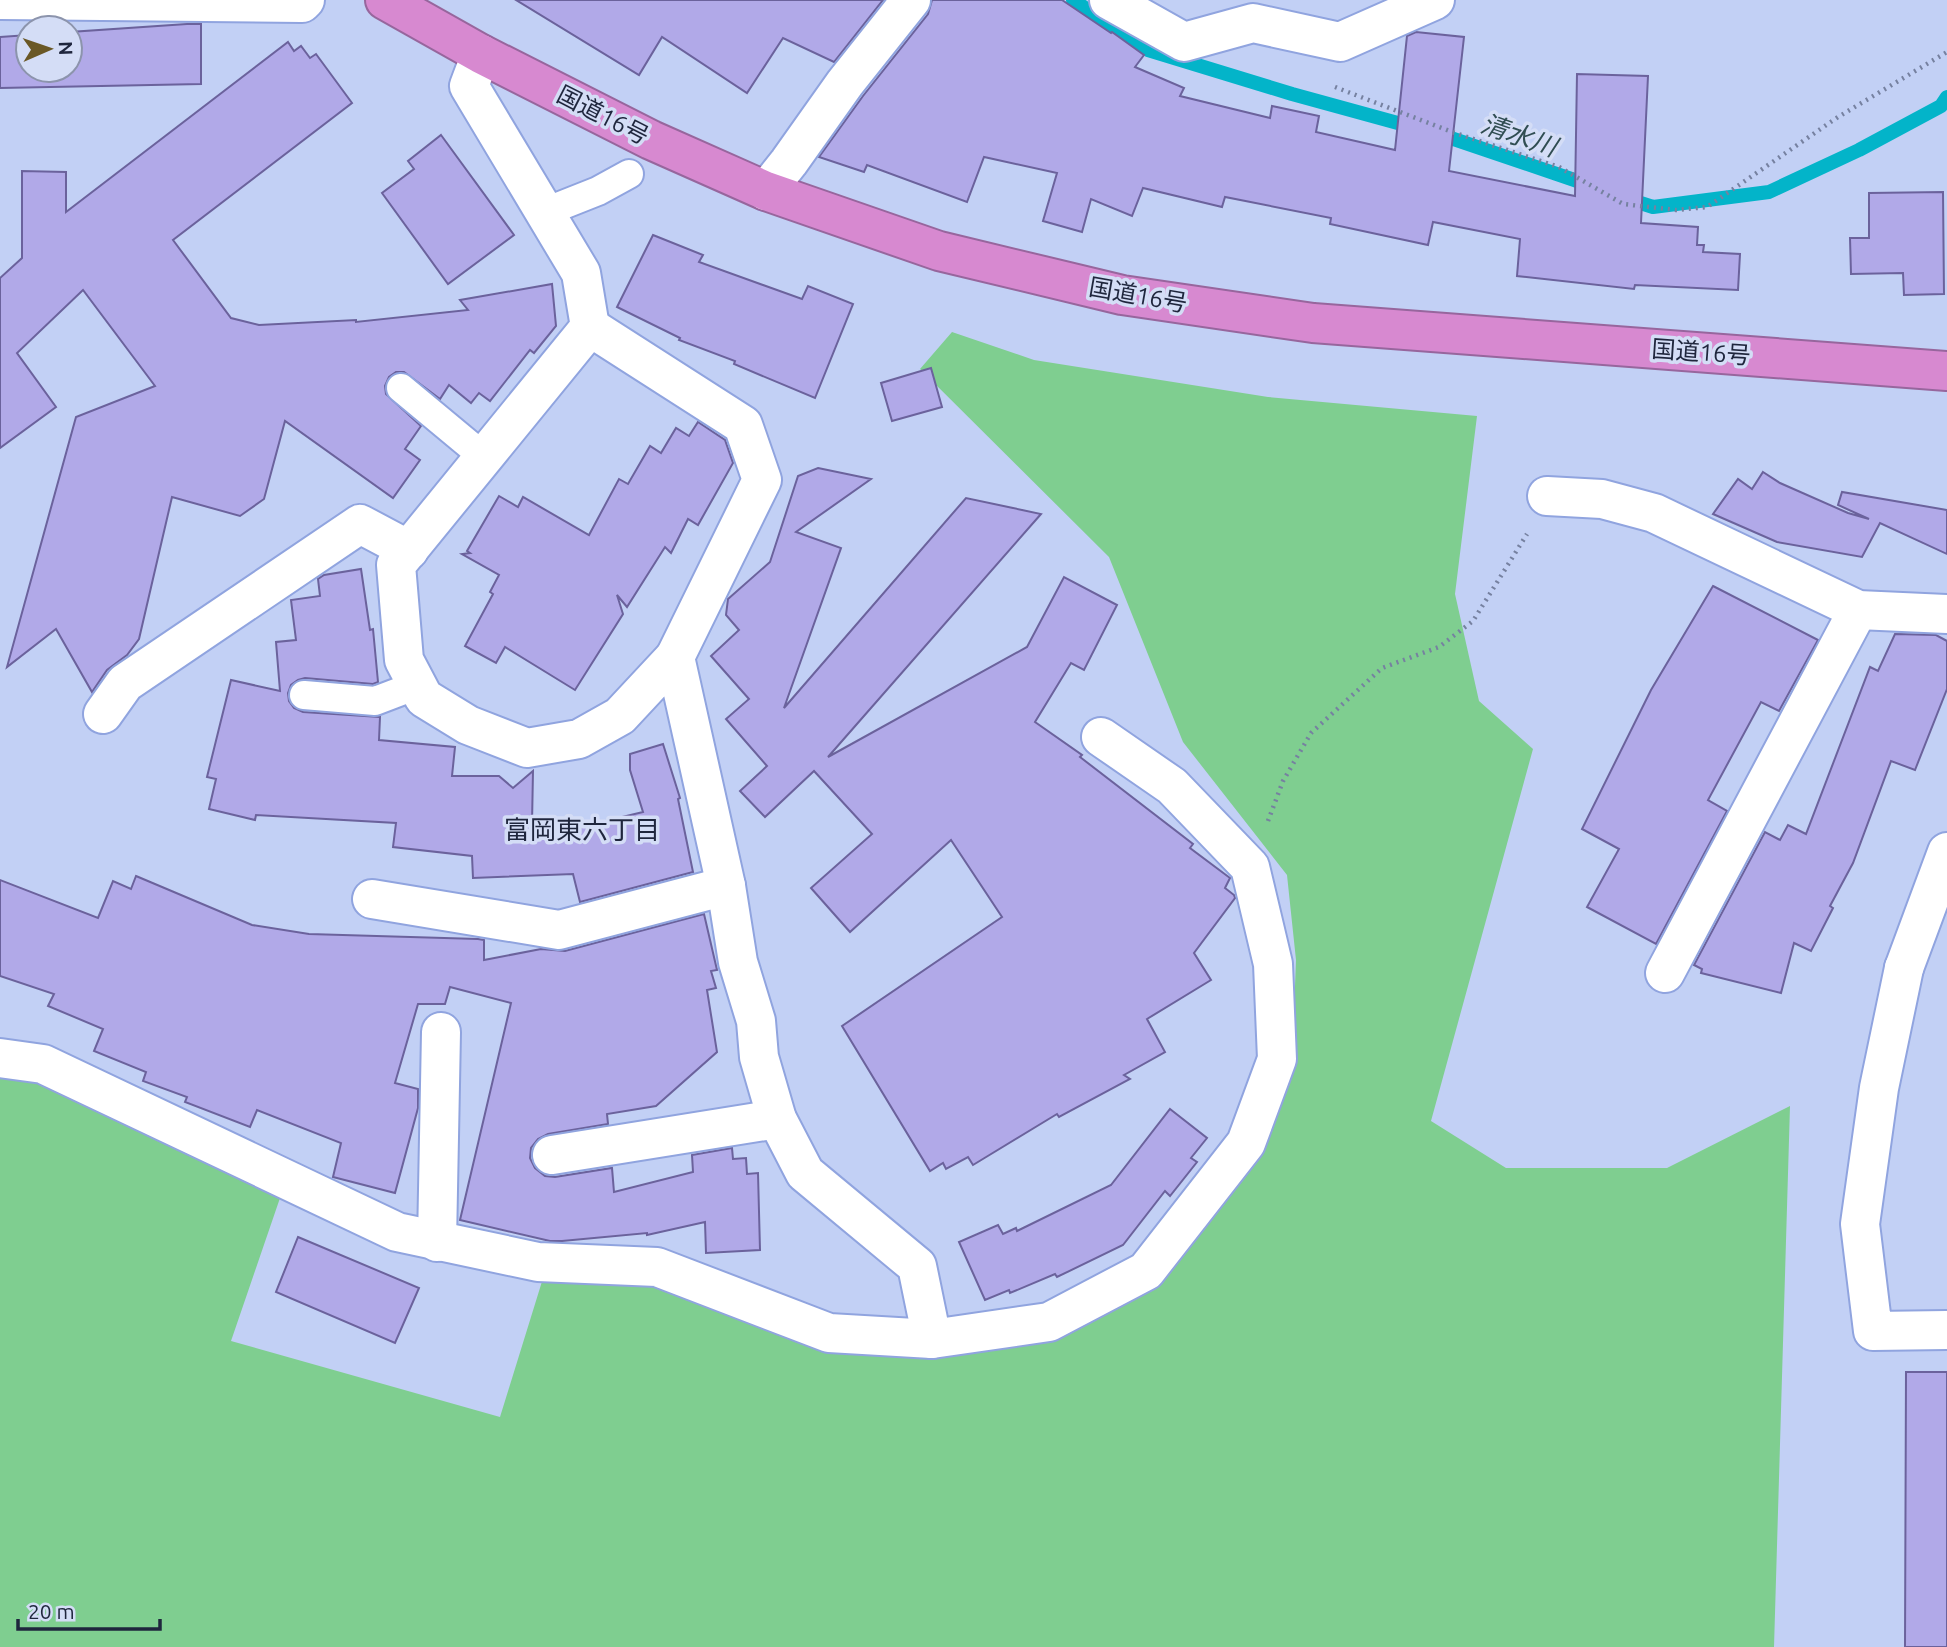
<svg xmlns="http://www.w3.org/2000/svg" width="1947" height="1647" font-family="Ubuntu,'Noto Sans JP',sans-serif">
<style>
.green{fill:#7fce90}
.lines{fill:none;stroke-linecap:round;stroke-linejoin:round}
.stream{stroke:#03b4c9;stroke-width:14}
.building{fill:#b1a9e8;stroke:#6b629c;stroke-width:2}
.lane-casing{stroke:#90a4df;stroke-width:32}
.street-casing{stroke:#90a4df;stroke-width:42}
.secondary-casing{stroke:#90a4df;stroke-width:42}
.highway-casing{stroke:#97669d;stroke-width:42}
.path{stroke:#7681a0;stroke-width:4.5;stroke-dasharray:2 5;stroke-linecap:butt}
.lane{stroke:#fff;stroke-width:28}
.street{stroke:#fff;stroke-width:38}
.secondary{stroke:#fff;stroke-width:38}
.highway{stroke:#d789d0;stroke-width:38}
.labels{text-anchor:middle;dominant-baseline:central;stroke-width:7;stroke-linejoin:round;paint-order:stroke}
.street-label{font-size:24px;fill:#1f263d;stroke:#d4ddf6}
.water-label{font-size:26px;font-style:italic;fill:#304d52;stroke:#d4ddf6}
.neighbourhood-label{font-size:26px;fill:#1f263d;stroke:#d4ddf6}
</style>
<rect width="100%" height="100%" fill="#c2d0f5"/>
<polygon class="green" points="952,332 1034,360 1268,397 1477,416 1455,594 1479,701 1533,749 1431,1121 1506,1168 1667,1168 1790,1106 1774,1647 0,1647 0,1074 38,1076 280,1198 231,1341 500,1417 544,1275 653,1279 928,1352 1154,1281 1292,1064 1296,960 1287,875 1183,742 1109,557 920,369"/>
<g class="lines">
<g class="stream">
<polyline points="1073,0 1148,50 1292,94 1416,128"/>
<polyline points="1436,133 1592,186"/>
<polyline points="1625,198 1653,207 1769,192 1859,150 1941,106 1947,97"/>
</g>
</g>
<g class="building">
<polygon points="516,0 883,0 834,62 783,38 747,93 662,37 639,75"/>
<polygon points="932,0 1062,0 1111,33 1112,32 1144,55 1135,67 1184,88 1180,96 1270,118 1272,106 1319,116 1316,132 1395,150 1407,36 1416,32 1464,37 1449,171 1575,196 1577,74 1648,76 1641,223 1698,227 1697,245 1704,245 1703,252 1740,254 1738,290 1635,285 1634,289 1517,276 1520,239 1433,222 1428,245 1330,224 1331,218 1225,197 1222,207 1143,188 1132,216 1091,199 1082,232 1043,221 1057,173 984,157 967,202 867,165 864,172 819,157 863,96 928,14"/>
<polygon points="187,24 201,24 201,84 0,88 0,37 28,35 28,70 70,70 70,32"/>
<polygon points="288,42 294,51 301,46 310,58 316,54 352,103 173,240 231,318 259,325 356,320 356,322 468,310 460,300 552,284 556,326 534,353 530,350 490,401 479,393 471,403 449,385 440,399 404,372 396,372 389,377 385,386 386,394 421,426 405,449 420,460 393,498 285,421 264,499 240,516 172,497 139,639 127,655 107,670 92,692 56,629 7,667 76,417 155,386 83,290 17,353 56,407 0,448 0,278 22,258 22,171 66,172 66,212"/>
<polygon points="441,135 514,235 448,284 382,193 414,169 408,161"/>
<polygon points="1943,192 1944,294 1904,295 1903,273 1851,274 1850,238 1869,238 1869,193"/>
<polygon points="653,235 703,255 699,262 802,299 808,286 853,304 815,398 734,364 735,361 679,340 680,338 617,307"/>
<polygon points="931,368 942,407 892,421 881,383"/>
<polygon points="698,422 725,440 733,463 698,525 688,519 671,553 665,547 627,607 617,595 623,614 575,690 505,647 496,663 465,646 493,594 490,592 499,575 462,554 470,553 467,551 499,496 518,507 523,497 589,535 619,479 628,484 650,446 661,453 676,428 689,436"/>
<polygon points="818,468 871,479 796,532 841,548 784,708 966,498 1041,514 828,757 1027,647 1064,577 1117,605 1084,670 1071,663 1035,722 1082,755 1080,757 1193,844 1190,848 1230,878 1225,888 1234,895 1235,898 1194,953 1211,980 1147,1019 1165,1052 1124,1075 1130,1079 1059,1117 1057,1114 973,1165 968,1157 946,1169 943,1163 930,1171 842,1026 1002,917 951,840 850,932 811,888 872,834 814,771 765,817 740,791 767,766 726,719 749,699 711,656 739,630 726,615 728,599 770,562 798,476"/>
<polygon points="1763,472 1780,483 1848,513 1869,519 1838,505 1842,492 1947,510 1947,554 1880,523 1862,557 1777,542 1713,514 1738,479 1752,489"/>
<polygon points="361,569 370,630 373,629 378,682 373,684 305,678 298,680 291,685 288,693 289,701 294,708 303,712 380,717 379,740 455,747 452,776 499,776 513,788 533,771 532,824 542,824 543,836 643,812 630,770 630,754 663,744 680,798 678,799 693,872 580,902 573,874 473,878 472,856 393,847 396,823 256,815 255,820 209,809 216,779 207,777 231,680 280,691 276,642 296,640 291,600 320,596 318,579 324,575"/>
<polygon points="1713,586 1818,640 1779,711 1761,702 1708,800 1727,811 1656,944 1587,907 1619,849 1582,829 1651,690"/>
<polygon points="1895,634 1936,635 1947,641 1947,689 1915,770 1891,761 1853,863 1830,906 1833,908 1811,951 1794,943 1781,993 1701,973 1702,969 1694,965 1765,832 1780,840 1788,825 1806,834 1870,667 1878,671"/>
<polygon points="136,876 252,925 309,934 478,939 484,940 484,960 541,949 565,951 704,914 717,970 711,971 716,988 707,990 717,1052 656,1106 607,1114 608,1124 548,1134 538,1139 531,1148 530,1158 535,1168 545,1176 555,1177 612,1168 614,1192 693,1172 692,1155 732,1148 733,1159 746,1158 747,1174 758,1173 760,1250 706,1253 705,1222 647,1235 647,1233 562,1241 550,1241 460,1220 511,1003 450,987 445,1004 418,1004 395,1083 418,1089 418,1108 395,1193 333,1177 341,1143 257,1110 250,1127 185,1102 187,1097 143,1081 146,1072 94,1051 103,1029 48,1006 54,994 0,976 0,880 98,918 113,881 131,889"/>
<polygon points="1170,1109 1207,1138 1191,1158 1197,1162 1170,1196 1165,1191 1123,1245 1057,1277 1055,1274 1010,1293 1009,1290 985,1300 959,1242 998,1225 1003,1234 1016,1228 1017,1231 1111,1185"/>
<polygon points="298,1237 419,1288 395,1343 276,1292"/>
<polygon points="1906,1372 1947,1372 1947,1647 1905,1647"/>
</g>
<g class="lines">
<g class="lane-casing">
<g id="lane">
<polyline points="545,212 598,191 629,174"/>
<polyline points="401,388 484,457"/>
<polyline points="304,695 375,701 417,685"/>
</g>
</g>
<g class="street-casing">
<g id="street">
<polyline points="0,0 302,3 305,0"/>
<polyline points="1109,0 1184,42 1253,23 1340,42 1435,0"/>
<polyline points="481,54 469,86 581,273 590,327 396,565 404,660 424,698 468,725 527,748 579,739 620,716 675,657 726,886 738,962 756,1021 759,1057 777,1119 805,1173 917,1266 932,1339"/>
<polyline points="766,191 789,162 845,83 911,0"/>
<polyline points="590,327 743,425 762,480 675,657"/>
<polyline points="1547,496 1602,499 1654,513 1858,610 1947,614"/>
<polyline points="103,714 125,683 360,524 409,550"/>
<polyline points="372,899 559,930 726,886"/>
<polyline points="1904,968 1947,852"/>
<polyline points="1665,973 1858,610"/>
<polyline points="0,1058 43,1064 397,1232 538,1262 657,1267 829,1333 932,1339 1049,1322 1146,1271 1246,1143 1277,1059 1273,964 1250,867 1172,786 1101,737"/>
<polyline points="552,1155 777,1119"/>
<polyline points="437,1242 441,1032"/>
</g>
</g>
<g class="secondary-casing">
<polyline id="secondary" points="1904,968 1879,1088 1860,1224 1873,1331 1947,1330"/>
</g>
<g class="highway-casing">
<polyline id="highway" points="385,0 481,54 651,140 766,191 939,251 1122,295 1313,323 1947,371"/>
</g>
<g class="path">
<polyline points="1335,87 1452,132 1559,167 1623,204 1676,210 1707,207 1838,117 1947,52"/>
<polyline points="1268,821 1283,781 1311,733 1382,668 1439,647 1473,621 1527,534"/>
</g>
<use href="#lane" class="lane"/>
<use href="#street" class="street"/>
<use href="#secondary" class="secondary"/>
<use href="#highway" class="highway"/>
</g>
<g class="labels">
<g class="street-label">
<text transform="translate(603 115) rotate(27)">国道16号</text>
<text transform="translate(1138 295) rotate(10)">国道16号</text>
<text transform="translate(1701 352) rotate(4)">国道16号</text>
</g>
<g class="water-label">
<text transform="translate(1519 135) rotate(19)">清水川</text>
</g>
<g class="neighbourhood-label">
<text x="582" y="829">富岡東六丁目</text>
</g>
</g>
<g transform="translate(49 49) rotate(88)"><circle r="33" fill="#d4ddf6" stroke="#8c94ac" stroke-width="2"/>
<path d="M0-5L12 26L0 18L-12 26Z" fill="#6a5826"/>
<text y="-10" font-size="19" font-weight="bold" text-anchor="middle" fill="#1f263d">N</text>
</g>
<path d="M18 1619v10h142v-10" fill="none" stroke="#1f263d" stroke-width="3.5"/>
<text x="28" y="1619" font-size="21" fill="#1f263d" stroke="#d4ddf6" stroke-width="5" paint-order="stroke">20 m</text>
</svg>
